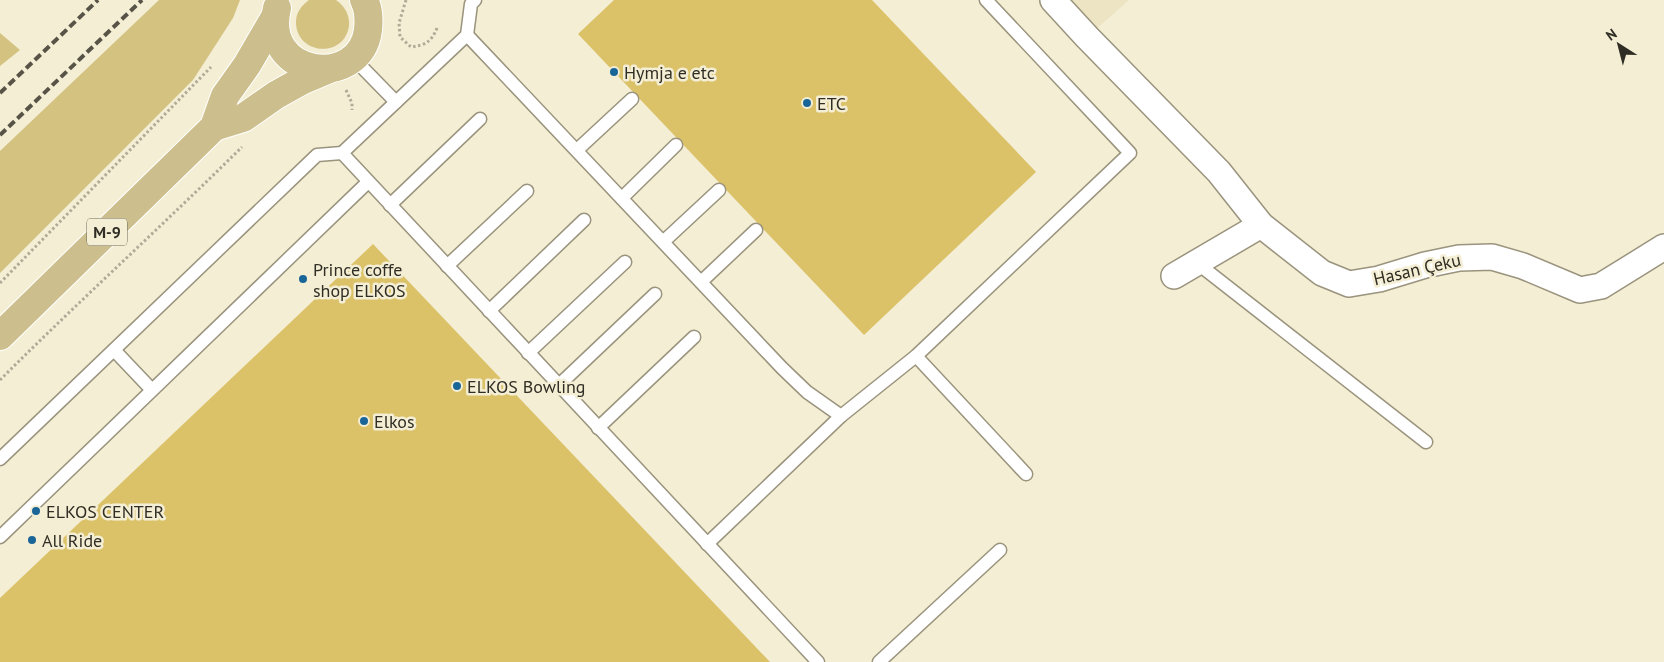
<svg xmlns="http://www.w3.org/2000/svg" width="1664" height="662" font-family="'PT Sans',sans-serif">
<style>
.built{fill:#ede4c4}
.green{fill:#d4c281}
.building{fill:#dbc269}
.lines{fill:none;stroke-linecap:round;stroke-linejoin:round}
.service-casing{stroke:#9a937d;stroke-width:15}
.minor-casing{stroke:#9a937d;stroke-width:28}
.primary-casing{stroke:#fff;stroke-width:30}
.path{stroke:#afab97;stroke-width:3;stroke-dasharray:2.5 2.5;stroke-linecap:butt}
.service{stroke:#fff;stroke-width:12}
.minor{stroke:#fff;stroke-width:25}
.primary{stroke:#cdbf8d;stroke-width:28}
.rail{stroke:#575447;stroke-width:4;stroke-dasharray:8 4;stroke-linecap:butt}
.poi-dot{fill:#1a6598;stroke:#f4eed5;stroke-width:2}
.labels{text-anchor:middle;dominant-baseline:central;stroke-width:5;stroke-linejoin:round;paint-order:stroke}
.shield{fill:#f4eed5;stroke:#6b6859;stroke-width:1}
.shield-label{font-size:16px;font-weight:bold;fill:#302e24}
.poi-label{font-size:18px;fill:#302e24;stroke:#f4eed5;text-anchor:start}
.street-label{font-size:18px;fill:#302e24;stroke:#f4eed5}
</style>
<rect width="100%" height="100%" fill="#f4eed5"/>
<polygon class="built" points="1053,0 1129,0 1087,37"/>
<g class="green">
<polygon points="159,0 240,0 233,18 193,80 0,273 0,151"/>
<path d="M309 0H336C345 6 350 16 349 26 344 59 296 55 296 22 296 12 302 5 309 0Z"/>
<polygon points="0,33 20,50 0,66"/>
</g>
<g class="building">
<polygon points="614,0 872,0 1036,172 864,335 578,34"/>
<polygon points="373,244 770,662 0,662 0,598"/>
</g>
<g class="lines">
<g class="service-casing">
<g id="service">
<polyline points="475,0 471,4 467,35 342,153 818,662"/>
<polyline points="467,35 782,368 807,392 841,416 916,356 1130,153 986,0"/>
<polyline points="352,57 396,102"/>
<polyline points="577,150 632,99"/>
<polyline points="622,198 676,145"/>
<polyline points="390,205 480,119"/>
<polyline points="663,242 719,190"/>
<polyline points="1197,263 1426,442"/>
<polyline points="447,266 527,191"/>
<polyline points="701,282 756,230"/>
<polyline points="489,311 584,220"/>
<polyline points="114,350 152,390"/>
<polyline points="528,353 625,262"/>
<polyline points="916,356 1026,474"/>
<polyline points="559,385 655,294"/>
<polyline points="598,428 694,337"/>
<polyline points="0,459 317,155 342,153"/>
<polyline points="0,537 368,182"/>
<polyline points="707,544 841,416"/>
<polyline points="879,662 1000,550"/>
</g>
</g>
<g class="minor-casing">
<g id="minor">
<polyline points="1053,0 1087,37 1219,172 1261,225 1322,273 1349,284 1379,279 1425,265 1459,258 1492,257 1523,266 1580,290 1601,286 1664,247"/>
<polyline points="1174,276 1261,225"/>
</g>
</g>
<g class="primary-casing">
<g id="primary">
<path d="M277 8C260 77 360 91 368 30 369 20 369 9 364 0"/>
<polyline points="214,127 243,118 276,95 303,80 329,69"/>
<polyline points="0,336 214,127 225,96 247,65 275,17"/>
</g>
</g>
<g class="path">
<path d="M406 0 399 23 400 37 411 47C426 45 431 42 437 28"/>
<polyline points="346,90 352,103 352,110"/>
<polyline points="0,283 211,67"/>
<path d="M0 380C79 301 162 226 242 147"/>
</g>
<use href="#service" class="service"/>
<use href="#minor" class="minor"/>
<use href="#primary" class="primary"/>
<g class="rail">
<polyline points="0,93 98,0"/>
<polyline points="0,135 142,0"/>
</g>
</g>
<g class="poi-dot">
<circle cx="614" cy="72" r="5"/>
<circle cx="807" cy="103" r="5"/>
<circle cx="303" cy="279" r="5"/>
<circle cx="457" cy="386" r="5"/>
<circle cx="364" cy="421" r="5"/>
<circle cx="36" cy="511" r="5"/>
<circle cx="32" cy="540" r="5"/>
</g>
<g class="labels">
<rect class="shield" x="87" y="218.5" width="40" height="27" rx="4"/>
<g class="shield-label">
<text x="107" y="232">M-9</text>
</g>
<g class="poi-label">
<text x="624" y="72">Hymja e etc</text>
<text x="817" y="103">ETC</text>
<text x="313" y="269">Prince coffe<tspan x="313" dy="21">shop ELKOS</tspan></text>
<text x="467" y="386">ELKOS Bowling</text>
<text x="374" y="421">Elkos</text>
<text x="46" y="511">ELKOS CENTER</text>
<text x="42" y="540">All Ride</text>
</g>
<g class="street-label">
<text transform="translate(1417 269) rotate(-13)">Hasan Çeku</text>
</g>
</g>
<g transform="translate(1619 45) rotate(324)" stroke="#f4eed5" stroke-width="4" paint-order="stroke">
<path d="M0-4L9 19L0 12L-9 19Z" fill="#302e24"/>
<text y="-8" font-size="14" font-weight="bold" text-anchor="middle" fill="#302e24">N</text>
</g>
</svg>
